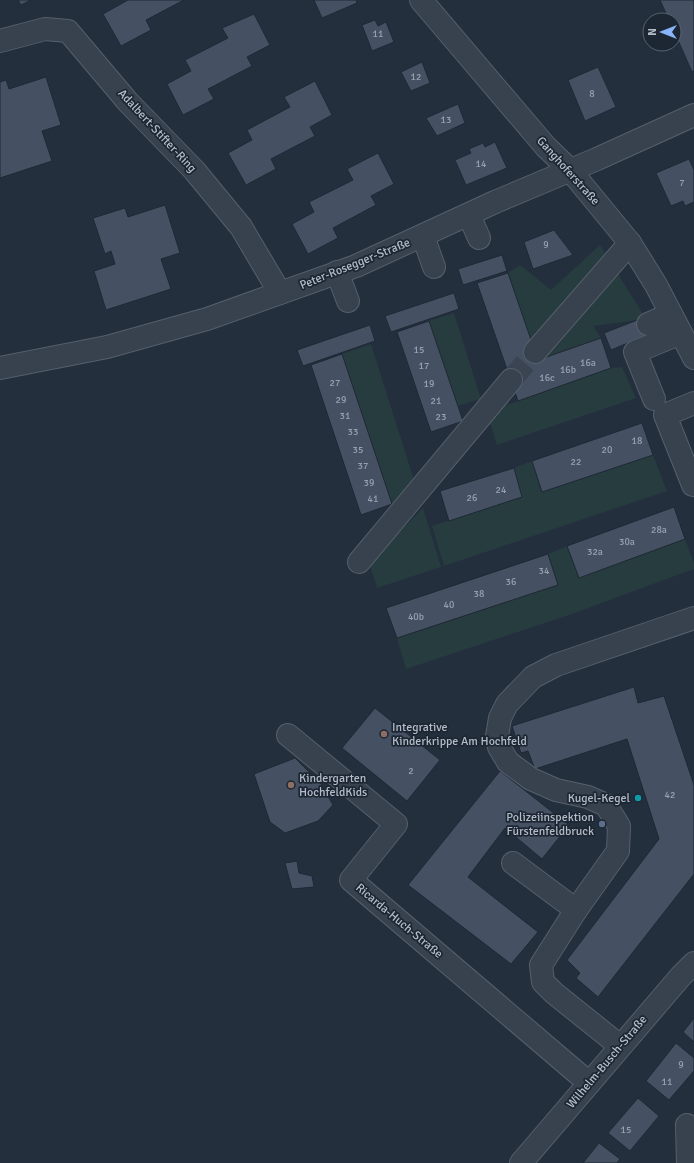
<svg xmlns="http://www.w3.org/2000/svg" width="694" height="1163" font-family="Signika,sans-serif">
<style>
.green{fill:#263c3f}
.building{fill:#455162;stroke:#1f2835}
.lines{fill:none;stroke-linecap:round;stroke-linejoin:round}
.minor-tunnel{stroke:#3a4453;stroke-width:22;stroke-dasharray:22 11;stroke-linecap:butt}
.minor-casing{stroke:#565f6c;stroke-width:24}
.minor{stroke:#38414e;stroke-width:22}
.education-dot{fill:#8d6e63;stroke:#1d2633;stroke-width:1.5}
.culture-dot{fill:#0f9aa8;stroke:#1d2633;stroke-width:1.5}
.service-dot{fill:#5c6f8a;stroke:#1d2633;stroke-width:1.5}
.labels{text-anchor:middle;dominant-baseline:central;stroke-width:3.5;stroke-linejoin:round;paint-order:stroke}
.number-label{font-size:10px;fill:#98a1af}
.street-label{font-size:12px;fill:#b4bcc9;stroke:#1d2633}
.poi-label{font-size:12px;fill:#b4bcc9;stroke:#1d2633;text-anchor:start}
</style>
<rect width="100%" height="100%" fill="#242f3e"/>
<g class="green">
<polygon points="600,245 646,319 593,326 601,338 538,360 508,273 520,265 551,290"/>
<polygon points="454,313 481,399 457,406 429,321"/>
<polygon points="371,344 414,480 392,504 342,354"/>
<polygon points="622,367 636,398 497,445 487,412 611,368"/>
<polygon points="653,455 667,491 444,566 432,526 521,497 514,468 532,461 542,492"/>
<polygon points="423,508 441,567 377,588 369,563"/>
<polygon points="685,539 694,563 694,569 569,615 406,669 397,638 558,585 548,554 567,546 579,577"/>
</g>
<g class="building">
<polygon points="18,0 31,0 21,5"/>
<polygon points="128,0 184,0 146,20 151,30 121,46 103,14"/>
<polygon points="314,0 356,0 357,3 322,18"/>
<polygon points="660,0 694,0 694,71 692,72 674,31 674,20 669,20"/>
<polygon points="254,14 270,45 247,57 252,66 208,89 214,99 183,115 167,84 191,71 185,60 228,38 222,28"/>
<polygon points="375,20 378,26 386,22 394,42 372,51 362,25"/>
<polygon points="422,62 430,83 411,91 401,72"/>
<polygon points="598,67 616,107 585,121 568,80"/>
<polygon points="46,77 61,125 42,131 52,161 0,178 0,82 6,80 9,89"/>
<polygon points="315,81 332,115 310,127 315,136 271,159 276,169 246,185 228,153 252,140 247,130 290,107 284,97"/>
<polygon points="458,104 465,123 437,136 426,118"/>
<polygon points="495,142 507,168 466,185 455,160 471,153 469,149 483,143 485,147"/>
<polygon points="378,153 394,184 371,196 376,205 333,228 338,238 308,254 292,224 314,212 309,202 353,180 347,169"/>
<polygon points="689,159 694,170 694,202 685,206 683,201 671,206 656,173"/>
<polygon points="165,205 180,253 161,259 171,289 106,310 94,271 115,264 111,251 105,254 93,218 125,208 128,217"/>
<polygon points="554,230 573,255 533,269 524,242"/>
<polygon points="502,255 507,271 463,285 458,269"/>
<polygon points="508,273 538,360 601,338 611,368 518,401 477,283"/>
<polygon points="454,293 459,309 391,332 385,316"/>
<polygon points="645,317 652,333 611,350 604,333"/>
<polygon points="429,321 463,421 431,432 397,332"/>
<polygon points="370,325 375,341 303,366 297,350"/>
<polygon points="342,354 392,504 361,515 311,365"/>
<polygon points="642,423 653,455 542,492 532,461"/>
<polygon points="514,468 522,497 449,521 440,491"/>
<polygon points="674,507 685,539 579,578 567,546"/>
<polygon points="548,554 558,585 397,638 386,608"/>
<polygon points="634,687 638,703 664,696 694,785 694,874 598,997 576,978 580,973 567,960 659,839 627,739 535,769 528,751 521,753 512,726"/>
<polygon points="375,708 440,760 407,801 342,748"/>
<polygon points="295,758 321,784 333,805 318,821 285,833 270,822 254,774"/>
<polygon points="500,771 569,825 542,859 505,828 468,877 538,932 511,964 408,885"/>
<polygon points="297,861 299,873 312,876 314,887 292,889 285,863"/>
<polygon points="694,1018 694,1042 683,1032"/>
<polygon points="676,1043 694,1058 694,1071 669,1100 646,1081"/>
<polygon points="638,1098 659,1116 630,1151 608,1133"/>
<polygon points="599,1143 620,1159 617,1163 583,1163"/>
</g>
<g class="lines">
<polyline class="minor-tunnel" points="511,380 535,352"/>
<g class="minor-casing">
<g id="minor">
<polyline points="421,0 546,147 570,170 630,243 656,285 694,358"/>
<polyline points="0,41 45,29 68,31 128,102 194,170 241,227 280,293"/>
<polyline points="469,215 479,238"/>
<polyline points="423,236 434,267"/>
<polyline points="337,272 348,301"/>
<polyline points="648,324 671,314"/>
<polyline points="535,352 630,243"/>
<polyline points="0,368 107,347 207,319 356,266 495,202 597,159 694,115"/>
<polyline points="654,399 635,352 681,333"/>
<polyline points="693,485 665,415 694,403"/>
<polyline points="359,562 511,380"/>
<polyline points="288,735 396,824 351,880 589,1083"/>
<polyline points="513,863 576,910"/>
<polyline points="620,1046 554,993 543,982 541,965 576,910 618,851 619,826 606,805 588,797 556,790 531,779 508,762 499,747 497,736 500,718 507,704 533,677 556,665 694,618"/>
<polyline points="687,1125 688,1163"/>
<polyline points="521,1163 681,976 694,963"/>
</g>
</g>
<use href="#minor" class="minor"/>
</g>
<g class="education-dot">
<circle cx="384" cy="734" r="4"/>
<circle cx="291" cy="785" r="4"/>
</g>
<circle class="culture-dot" cx="638" cy="798" r="4"/>
<circle class="service-dot" cx="602" cy="824" r="4"/>
<g class="labels">
<g class="number-label">
<text x="378" y="34">11</text>
<text x="416" y="77">12</text>
<text x="592" y="94">8</text>
<text x="446" y="120">13</text>
<text x="481" y="164">14</text>
<text x="682" y="183">7</text>
<text x="546" y="245">9</text>
<text x="419" y="350">15</text>
<text x="588" y="363">16a</text>
<text x="424" y="366">17</text>
<text x="568" y="370">16b</text>
<text x="547" y="378">16c</text>
<text x="335" y="383">27</text>
<text x="429" y="384">19</text>
<text x="341" y="400">29</text>
<text x="436" y="401">21</text>
<text x="345" y="416">31</text>
<text x="441" y="417">23</text>
<text x="353" y="432">33</text>
<text x="637" y="441">18</text>
<text x="358" y="450">35</text>
<text x="607" y="450">20</text>
<text x="576" y="462">22</text>
<text x="363" y="466">37</text>
<text x="369" y="483">39</text>
<text x="501" y="490">24</text>
<text x="472" y="498">26</text>
<text x="373" y="499">41</text>
<text x="659" y="530">28a</text>
<text x="627" y="542">30a</text>
<text x="595" y="552">32a</text>
<text x="544" y="571">34</text>
<text x="511" y="582">36</text>
<text x="479" y="594">38</text>
<text x="449" y="605">40</text>
<text x="416" y="617">40b</text>
<text x="411" y="771">2</text>
<text x="670" y="795">42</text>
<text x="681" y="1065">9</text>
<text x="667" y="1082">11</text>
<text x="626" y="1130">15</text>
</g>
<g class="street-label">
<text transform="translate(157 131) rotate(47)">Adalbert-Stifter-Ring</text>
<text transform="translate(568 171) rotate(48)">Ganghoferstraße</text>
<text transform="translate(355 264) rotate(-22)">Peter-Rosegger-Straße</text>
<text transform="translate(399 921) rotate(40)">Ricarda-Huch-Straße</text>
<text transform="translate(607 1062) rotate(-50)">Wilhelm-Busch-Straße</text>
</g>
<g class="poi-label">
<text x="392" y="727">Integrative<tspan x="392" dy="14">Kinderkrippe Am Hochfeld</tspan></text>
<text x="299" y="778">Kindergarten<tspan x="299" dy="14">HochfeldKids</tspan></text>
<text x="630" y="798" text-anchor="end">Kugel-Kegel</text>
<text x="594" y="817" text-anchor="end">Polizeiinspektion<tspan x="594" dy="14">Fürstenfeldbruck</tspan></text>
</g>
</g>
<g transform="translate(662 32) rotate(270)"><circle r="19" fill="#1d2633" stroke="#59626f"/>
<path d="M0-3L7 15L0 10L-7 15Z" fill="#8ab4f8"/>
<text y="-6" font-size="11" font-weight="bold" text-anchor="middle" fill="#b4bcc9">N</text>
</g>
</svg>
